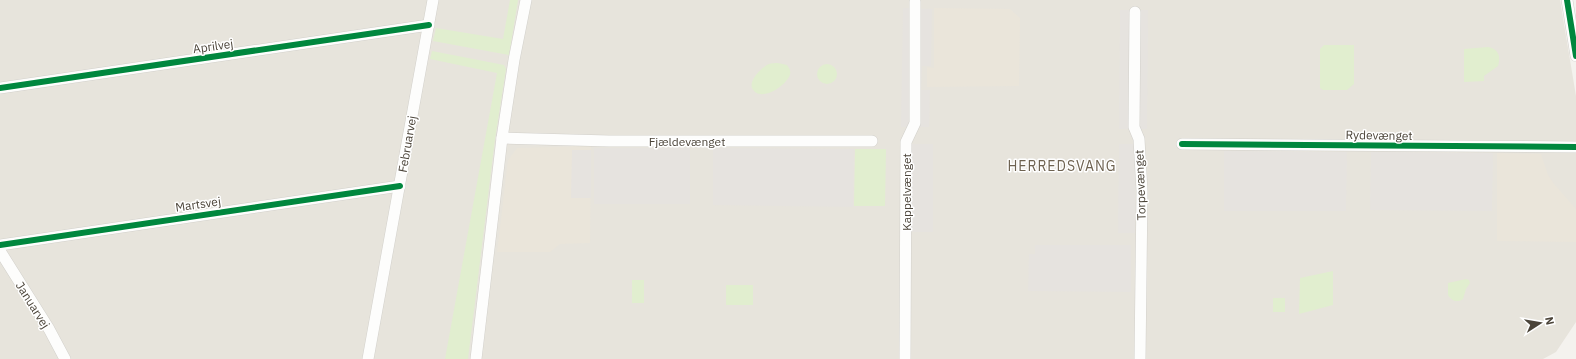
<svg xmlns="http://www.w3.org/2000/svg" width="1576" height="359" font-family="'IBM Plex Sans',sans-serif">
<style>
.residential{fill:#e7e4dc}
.education{fill:#eae5da}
.green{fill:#e1eecf}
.parking{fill:#e6e3df}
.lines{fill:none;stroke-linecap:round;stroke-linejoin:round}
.minor-casing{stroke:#d2d0cb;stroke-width:12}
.minor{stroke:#fdfdfc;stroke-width:11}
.cycleway-casing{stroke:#fff;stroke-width:8}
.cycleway{stroke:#00873e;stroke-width:6}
.labels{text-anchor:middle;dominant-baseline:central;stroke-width:3;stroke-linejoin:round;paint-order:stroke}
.street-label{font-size:12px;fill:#4b4439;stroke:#fff}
.quarter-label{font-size:14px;letter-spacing:1px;fill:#6e6250;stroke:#fff}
</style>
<rect width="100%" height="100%" fill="#f4f2ee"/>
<polygon class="residential" points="0,0 1560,0 1576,96 1576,322 1556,352 1543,359 0,359"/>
<g class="education">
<polygon points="934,8 1010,9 1020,18 1019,86 927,87 927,67 934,68"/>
<polygon points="591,146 590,243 560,244 550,252 497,252 508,160 517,148"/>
<polygon points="1497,153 1541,154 1548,175 1554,184 1576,209 1576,242 1497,241"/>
</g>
<g class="green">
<polygon points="510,0 518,0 509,55 433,41 436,28 503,39"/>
<polygon points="1324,45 1354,45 1354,84 1347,90 1323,90 1320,88 1320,49"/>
<path d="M1488 47C1499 49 1501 57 1498 66L1484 76V81L1464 82V49Z"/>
<polygon points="432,51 504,65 506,69 495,139 468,359 445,359 497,73 430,59"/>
<path d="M778 63 787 65C792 71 791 76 786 81 780 89 759 102 752 88 749 80 762 67 769 64 771 63 775 63 778 63Z"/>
<circle cx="827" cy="74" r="10"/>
<polygon points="855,149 886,149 885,206 854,206"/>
<polygon points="1333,271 1333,305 1299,314 1300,278"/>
<path d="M1466 279 1469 280 1470 283 1466 289 1463 299C1458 303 1451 301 1448 295V283Z"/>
<rect x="632" y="280" width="12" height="23"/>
<rect x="726" y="285" width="27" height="20"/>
<rect x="1273" y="298" width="12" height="14"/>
</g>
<g class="parking">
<polygon points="903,8 932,9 931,66 922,66 921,90 930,90 929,127 901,127"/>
<polygon points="1120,10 1148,10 1147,129 1119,129"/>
<rect x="912" y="144" width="21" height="88"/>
<polygon points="1119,144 1136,144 1135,233 1118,233"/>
<rect x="594" y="148" width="96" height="56"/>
<polygon points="713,148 854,149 853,207 713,205"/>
<polygon points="572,150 591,150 591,198 571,198"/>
<polygon points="1224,151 1347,152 1346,211 1224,211"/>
<polygon points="1371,152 1493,153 1492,211 1370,210"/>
<polygon points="1035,245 1131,245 1131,292 1028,291 1029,254 1035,254"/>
</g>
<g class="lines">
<g class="minor-casing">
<g id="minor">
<polyline points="1567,0 1576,56"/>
<polyline points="1135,12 1134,127 1139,139 1142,191 1140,359"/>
<polyline points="0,88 429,25"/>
<polyline points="502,138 609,141 872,141"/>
<polyline points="1182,144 1576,147"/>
<polyline points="0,245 400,186"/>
<polyline points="0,251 49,329 65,359"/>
<polyline points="368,359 433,0"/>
<polyline points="476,359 502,138 514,60 526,0"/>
<polyline points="905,359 906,142 915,123 915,2"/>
</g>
</g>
<use href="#minor" class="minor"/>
<g class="cycleway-casing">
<g id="cycleway">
<polyline points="1567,0 1576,56"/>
<polyline points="0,88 429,25"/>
<polyline points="1182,144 1576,147"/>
<polyline points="0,245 400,186"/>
</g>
</g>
<use href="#cycleway" class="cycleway"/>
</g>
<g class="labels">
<g class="street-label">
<text transform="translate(213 46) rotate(-8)">Aprilvej</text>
<text transform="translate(1379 135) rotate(1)">Rydevænget</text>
<text x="687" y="141">Fjældevænget</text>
<text transform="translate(407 144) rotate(-80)">Februarvej</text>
<text transform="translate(1140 185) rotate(-92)">Torpevænget</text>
<text transform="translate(906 192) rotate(-90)">Kappelvænget</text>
<text transform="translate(198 204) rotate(-8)">Martsvej</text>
<text transform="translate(33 305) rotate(58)">Januarvej</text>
</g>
<g class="quarter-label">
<text x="1062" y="166">HERREDSVANG</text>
</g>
</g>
<g transform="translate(1540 323) rotate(78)" stroke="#ffffff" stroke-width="3" paint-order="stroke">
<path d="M0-3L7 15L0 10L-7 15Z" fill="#4b4439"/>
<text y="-6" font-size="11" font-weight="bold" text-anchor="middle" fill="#4b4439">N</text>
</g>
</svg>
